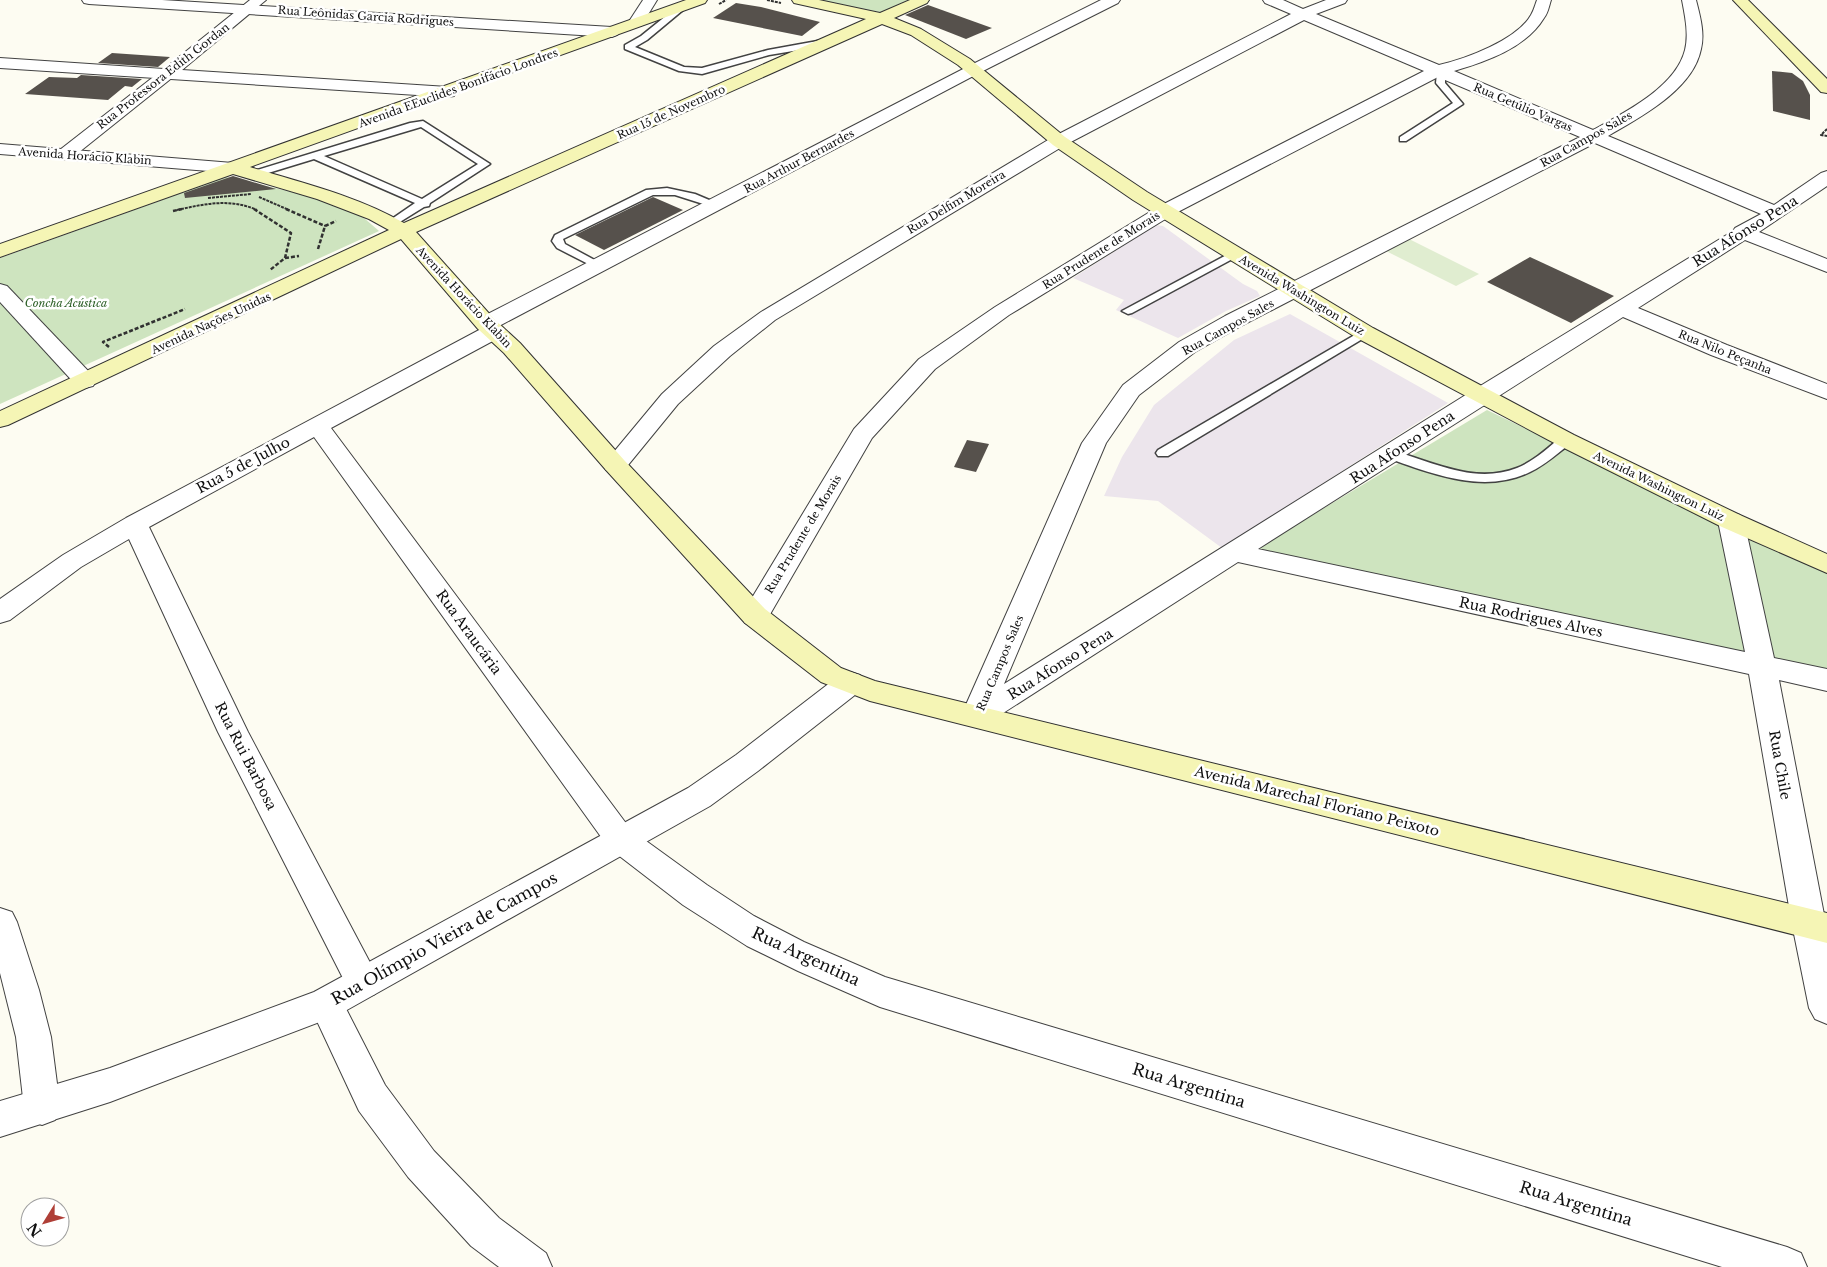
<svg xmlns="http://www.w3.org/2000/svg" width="1827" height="1267" font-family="'Libre Baskerville',serif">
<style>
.industrial{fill:#ece5ec}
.green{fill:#cee4bf}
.pitch{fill:#e0edd0}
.building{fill:#56514c}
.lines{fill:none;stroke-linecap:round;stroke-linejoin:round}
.service-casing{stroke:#424242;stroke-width:3}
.minor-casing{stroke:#424242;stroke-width:2}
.tertiary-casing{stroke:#424242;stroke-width:2}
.secondary-casing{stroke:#313131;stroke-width:2}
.path-far1{stroke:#313131;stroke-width:2;stroke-dasharray:3 1;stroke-linecap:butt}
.path{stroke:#313131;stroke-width:2.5;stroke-dasharray:4 2;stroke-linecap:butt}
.service{fill:#fff;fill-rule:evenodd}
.minor{fill:#fff;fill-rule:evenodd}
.tertiary{fill:#fff;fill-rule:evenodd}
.secondary{fill:#f5f5b5;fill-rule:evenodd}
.labels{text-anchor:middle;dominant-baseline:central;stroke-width:5;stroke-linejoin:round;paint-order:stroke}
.far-street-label{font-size:11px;fill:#0f0f0f;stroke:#fff}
.far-park-label{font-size:11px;font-style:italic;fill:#2c5f26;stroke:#fff}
.street-label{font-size:14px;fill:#0f0f0f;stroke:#fff}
.near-street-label{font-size:16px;fill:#0f0f0f;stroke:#fff}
</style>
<rect width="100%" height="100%" fill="#fdfcf2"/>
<g class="industrial">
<polygon points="1156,225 1163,226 1243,284 1257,291 1260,296 1226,311 1178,338 1116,310 1124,300 1073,278"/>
<polygon points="1290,314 1448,403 1222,548 1158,501 1104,496 1122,457 1154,405 1234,340"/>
</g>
<g class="green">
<polygon points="820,0 918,0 888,14"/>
<polygon points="226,177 349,205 379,231 0,404 0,258"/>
<polygon points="1487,410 1827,573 1827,674 1251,552"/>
</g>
<polygon class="pitch" points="1409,239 1479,274 1456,286 1386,251"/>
<g class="building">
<polygon points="736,3 761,7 820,22 802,36 713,18"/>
<polygon points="928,5 992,28 966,39 905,15"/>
<polygon points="112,53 170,57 158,67 98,63"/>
<polygon points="1772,71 1792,73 1803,81 1810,95 1810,120 1773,111"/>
<polygon points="81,75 142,79 132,87 125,86 108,100 25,94 49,77 77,78"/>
<polygon points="233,176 276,189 185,198 184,193"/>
<polygon points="653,197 683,210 604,250 575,235"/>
<polygon points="1530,257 1614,296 1571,323 1487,282"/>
<polygon points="967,440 989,444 976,472 954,467"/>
</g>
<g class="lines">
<g class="service-casing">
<g id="service">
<polygon points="682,3 689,5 647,40 635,47 684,67 702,68 768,50 823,40 827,43 823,46 769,55 702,74 679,71 625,49 625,45 641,36"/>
<polygon points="1441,70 1445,73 1445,83 1463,104 1406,141 1400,141 1400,137 1453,103 1436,83 1437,73"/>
<path d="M423 121 490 164 430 203 429 206 424 207 395 225 391 226 386 223 415 203 314 159 255 177 250 174 251 172 410 123ZM421 127 478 164 422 199 324 156Z"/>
<polygon points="667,188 695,194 721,205 716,208 675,195 653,195 563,239 565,244 602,264 603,266 598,269 557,248 552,241 555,235 646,190"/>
<polygon points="1234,251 1239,254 1238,256 1132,313 1128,314 1122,311"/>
<polygon points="1365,329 1369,331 1371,333 1369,335 1168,456 1158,456 1156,453 1158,450"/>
<path d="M1566 436 1572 440 1571 443C1558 453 1545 465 1530 472 1483 495 1430 473 1385 457L1383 454 1390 450C1432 461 1473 485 1517 468 1534 461 1548 448 1561 437Z"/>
</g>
</g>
<g class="minor-casing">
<g id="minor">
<polygon points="82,0 162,0 612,27 617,29 620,32 617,35 612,37 89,4 84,3"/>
<polygon points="643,0 657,0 641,26 631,26 628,23"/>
<polygon points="1101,0 1120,0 1118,3 979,73 499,326 505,331 502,336 331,428 631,830 707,885 754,916 804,942 885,977 1787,1247 1801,1253 1807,1267 1722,1267 880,1007 798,971 747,946 683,905 609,848 314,437 149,527 248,732 375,972 380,983 375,994 363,999 351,994 218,732 129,539 81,567 10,620 0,623 0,599 63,555 126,518 481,329 475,324 478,319 967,67"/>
<path d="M1263 0H1283L1303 9 1326 0H1347L1345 3 1316 14 1439 65C1465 59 1517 40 1531 15 1534 10 1535 5 1537 0H1551C1549 6 1548 13 1544 18 1526 48 1485 62 1454 71L1593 130C1624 113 1676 87 1685 50 1689 34 1685 16 1682 0H1696C1700 16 1705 33 1701 49 1693 90 1640 117 1608 136L1774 205 1821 173 1827 171V186L1759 232 1827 259V272L1745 240 1638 308 1727 345 1827 384V399L1711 355 1623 317 1258 549 1745 652 1718 521 1722 515 1731 513 1740 515 1744 521 1774 658 1827 669V691L1779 680 1827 930V1024L1815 1019 1809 1008 1792 924 1749 674 1238 562 986 724 976 727 966 724 961 716 1082 443 1123 385 1179 342 1225 316 1580 137 1438 77 1172 215 1009 315 935 369 872 438 765 623 755 626 745 623 741 616 854 429 919 359 995 307 1158 207 1424 71 1304 20 1065 145 775 320 730 356 678 404 624 470 615 473 606 470 603 465 662 394 714 346 761 312 1053 137 1291 14 1265 3ZM1595 143 1761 214 1735 228 1733 231 1472 391 1004 684 1106 443 1139 395 1195 352 1241 326Z"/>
<polygon points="167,69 173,71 175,74 173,77 73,157 67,158 61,157 58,153 61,149 161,71"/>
<polygon points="0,284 7,286 93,376 96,381 93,386 85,388 77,386 0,302"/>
<polygon points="0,908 12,912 17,922 39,990 51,1037 60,1107 55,1120 42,1125 29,1120 24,1107 16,1037 0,973"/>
<polygon points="326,988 338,993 385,1085 434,1151 499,1218 546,1253 552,1267 499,1267 471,1246 408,1177 359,1111 309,1004 314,993"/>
</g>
</g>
<g class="tertiary-casing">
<g id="tertiary">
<polygon points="250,0 266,0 182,70 448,87 454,88 456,92 454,96 448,97 0,68 0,58 164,69"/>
<polygon points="0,144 233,163 239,164 242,168 239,172 233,173 0,154"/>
<polygon points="850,672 860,675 864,683 860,691 758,771 710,806 338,1015 110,1102 0,1137 0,1101 110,1068 314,992 688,788 736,755 840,675"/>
</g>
</g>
<g class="secondary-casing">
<g id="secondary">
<path d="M686 0H707L705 3 250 167C303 183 357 196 404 223L866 19 794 3 792 0H819L880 13 910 0H929L927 3 894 18 921 29 970 59 1065 137 1147 192 1373 328 1574 435 1740 515 1827 554V573L1722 527 1558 445 1357 338 1133 200 1053 145 958 65 911 35 882 24 416 232 494 319 520 343 624 460 765 609 841 668 875 681 1827 913V943L870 701 821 682 745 623 606 470 504 353 478 329 401 239 8 425 0 427V411L389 230 369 219 317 199 233 174 0 257V244Z"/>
<polygon points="1733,0 1748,0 1827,79 1827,93 1821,92"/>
</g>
</g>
<g class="path-far1">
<polyline points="767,0 781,3"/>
<polyline points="719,4 726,0"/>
<polyline points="1827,129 1821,135 1827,136"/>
<polyline points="259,197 289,210"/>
<polyline points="208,198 251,194"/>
<path d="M177 210C204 204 230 198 257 210"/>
</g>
<g class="path">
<polyline points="254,209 291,233 285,258 270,270"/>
<polyline points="286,209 325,226"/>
<polyline points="173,211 182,209"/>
<polyline points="318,249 325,226 336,221"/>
<polyline points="285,258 299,256"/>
<polyline points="109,347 103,342 185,309"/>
</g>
<use href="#service" class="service"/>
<use href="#minor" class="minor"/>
<use href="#tertiary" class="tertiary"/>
<use href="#secondary" class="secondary"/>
</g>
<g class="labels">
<g class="far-street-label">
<text transform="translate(366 16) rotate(4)">Rua Leônidas Garcia Rodrigues</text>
<text transform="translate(163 76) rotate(-38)">Rua Professora Edith Gordan</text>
<text transform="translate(458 88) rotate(-20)">Avenida EEuclides Bonifácio Londres</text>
<text transform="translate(1523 107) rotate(23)">Rua Getúlio Vargas</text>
<text transform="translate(671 112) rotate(-24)">Rua 15 de Novembro</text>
<text transform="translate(1586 139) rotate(-29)">Rua Campos Sales</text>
<text transform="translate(85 156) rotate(4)">Avenida Horácio Klabin</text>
<text transform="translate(799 161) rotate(-28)">Rua Arthur Bernardes</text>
<text transform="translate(956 202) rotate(-31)">Rua Delfim Moreira</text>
<text transform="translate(1101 250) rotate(-32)">Rua Prudente de Morais</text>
<text transform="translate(1302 295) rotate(31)">Avenida Washington Luiz</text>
<text transform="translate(464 297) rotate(47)">Avenida Horácio Klabin</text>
<text transform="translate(211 323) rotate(-25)">Avenida Nações Unidas</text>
<text transform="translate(1228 327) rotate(-29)">Rua Campos Sales</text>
<text transform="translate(1725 352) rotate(22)">Rua Nilo Peçanha</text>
<text transform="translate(1659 486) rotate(26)">Avenida Washington Luiz</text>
<text transform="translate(803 534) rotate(-59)">Rua Prudente de Morais</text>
<text transform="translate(1000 663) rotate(-67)">Rua Campos Sales</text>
</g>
<g class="far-park-label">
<text x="66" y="303">Concha Acústica</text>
</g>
<g class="street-label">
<text transform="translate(1745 231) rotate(-32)">Rua Afonso Pena</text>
<text transform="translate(1402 447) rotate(-33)">Rua Afonso Pena</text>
<text transform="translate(243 465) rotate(-28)">Rua 5 de Julho</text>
<text transform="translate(1531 617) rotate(12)">Rua Rodrigues Alves</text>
<text transform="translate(469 632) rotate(54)">Rua Araucária</text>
<text transform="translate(1060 664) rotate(-32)">Rua Afonso Pena</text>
<text transform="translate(246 756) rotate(63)">Rua Rui Barbosa</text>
<text transform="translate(1780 765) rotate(80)">Rua Chile</text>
<text transform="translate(1317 801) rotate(14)">Avenida Marechal Floriano Peixoto</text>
</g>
<g class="near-street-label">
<text transform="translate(444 938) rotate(-29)">Rua Olímpio Vieira de Campos</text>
<text transform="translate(806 956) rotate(25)">Rua Argentina</text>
<text transform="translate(1189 1085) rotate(17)">Rua Argentina</text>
<text transform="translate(1576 1203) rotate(17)">Rua Argentina</text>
</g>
</g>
<g transform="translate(45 1222) rotate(233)"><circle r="24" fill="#ffffff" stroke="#9f9f9f"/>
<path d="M0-4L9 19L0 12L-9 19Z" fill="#af3f37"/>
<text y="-8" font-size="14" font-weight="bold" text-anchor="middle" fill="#0f0f0f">N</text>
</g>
</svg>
